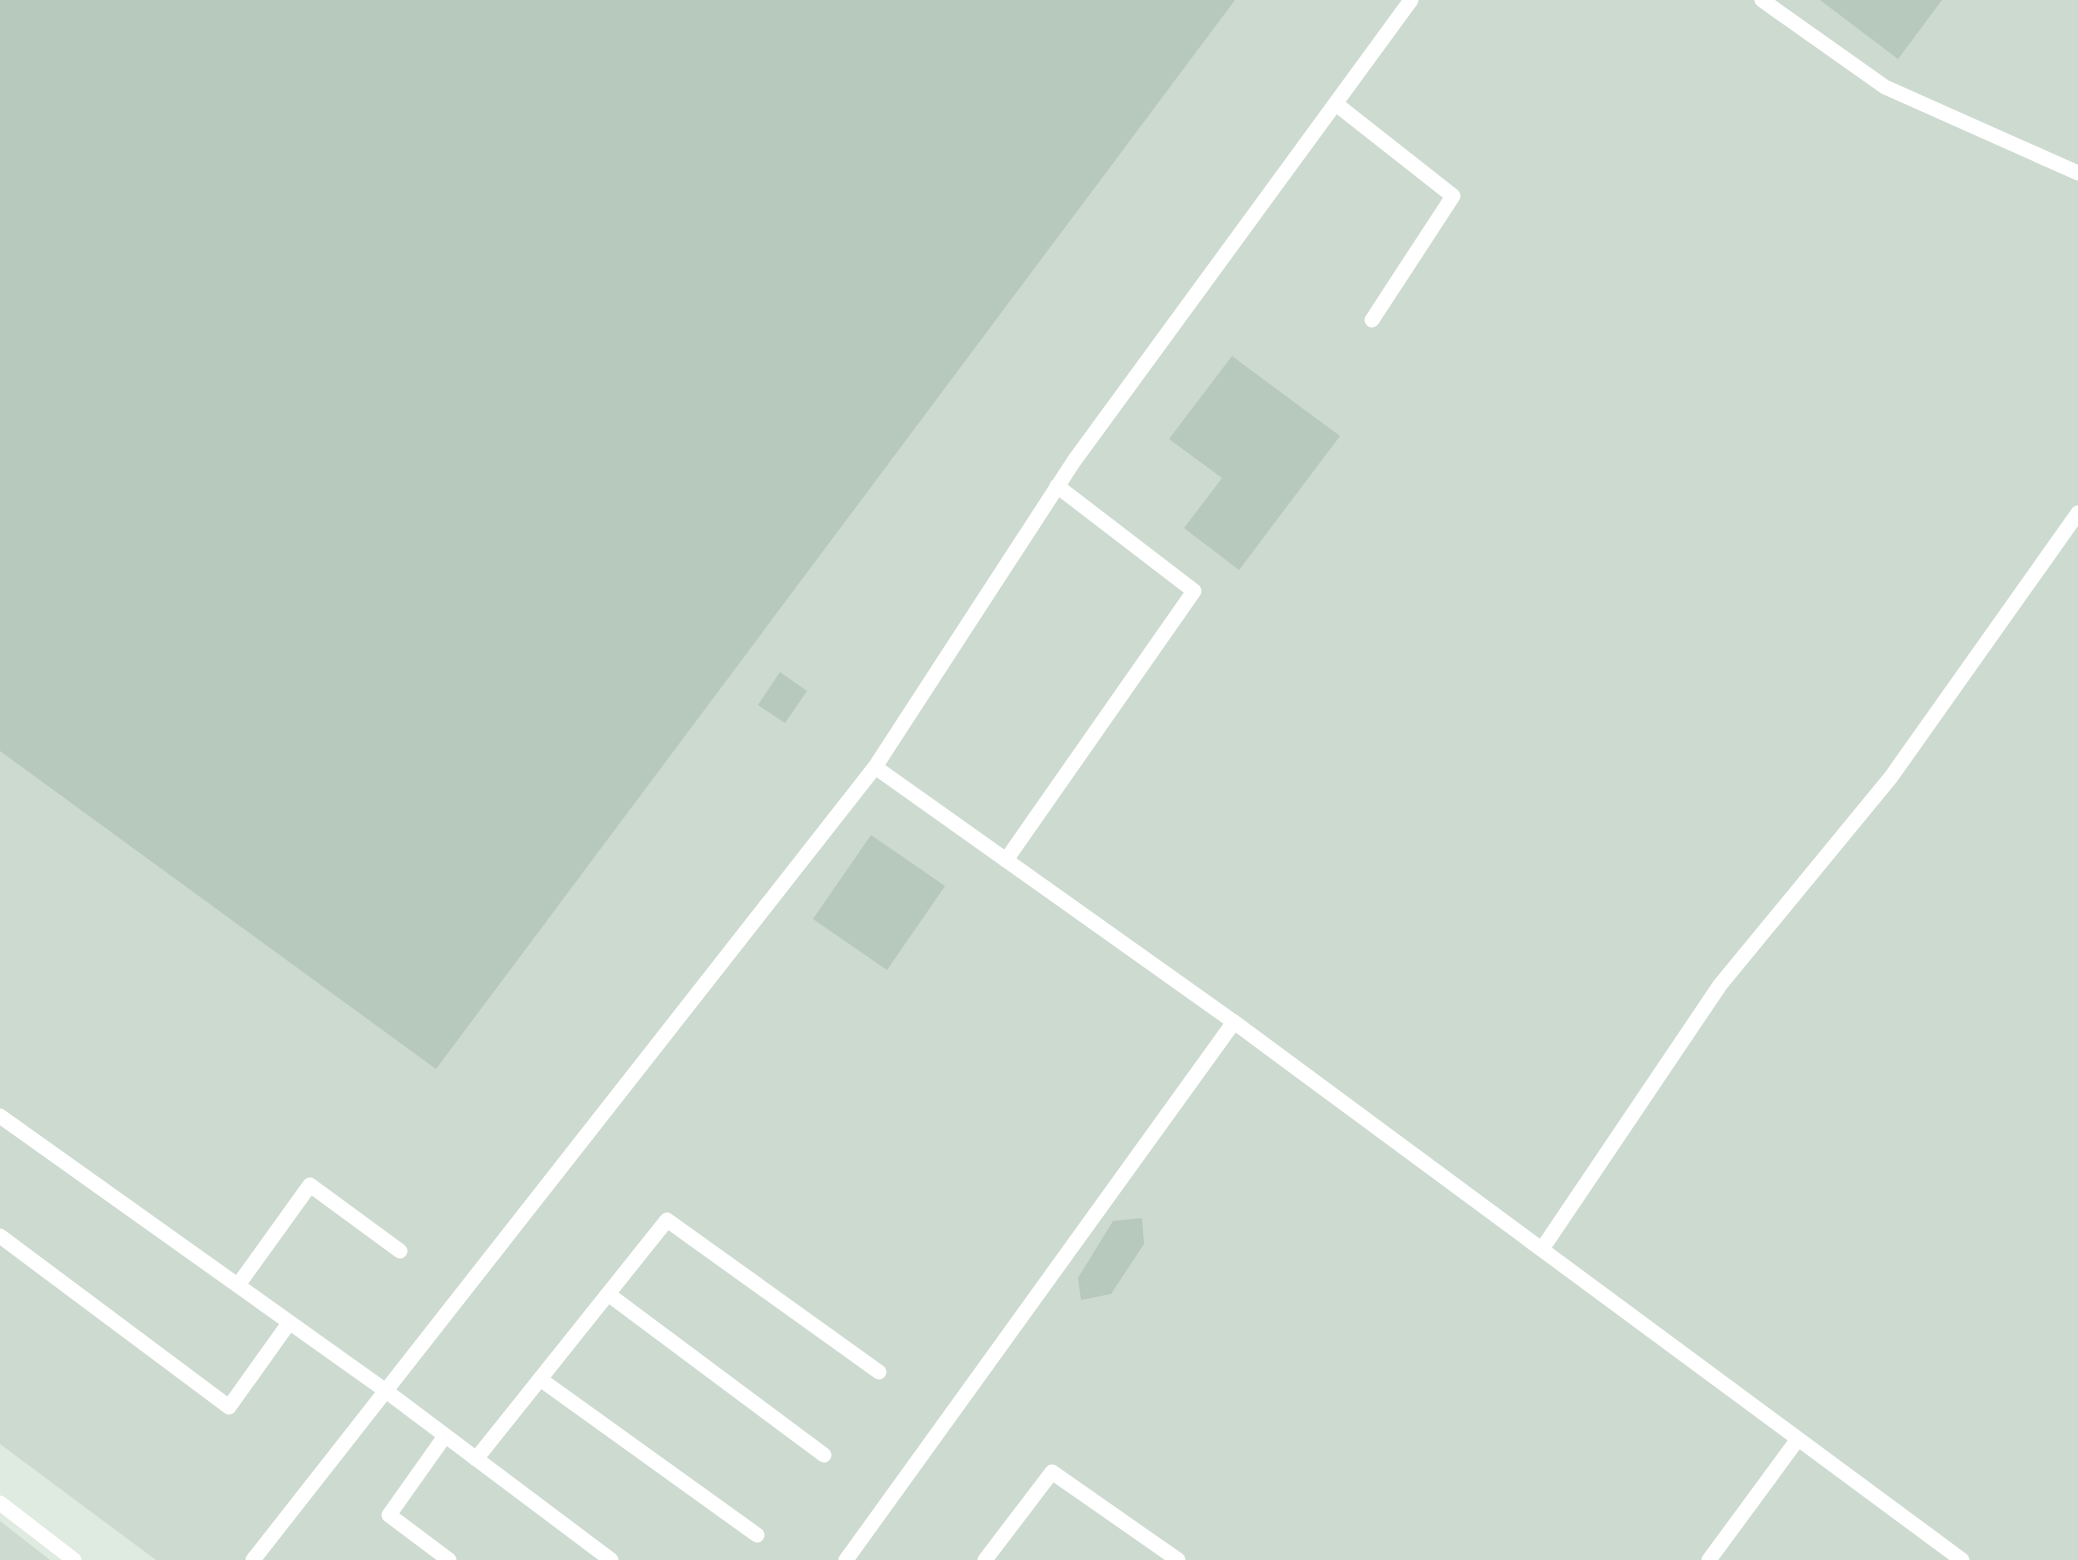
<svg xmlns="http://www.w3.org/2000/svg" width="2078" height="1560" font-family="Helvetica,sans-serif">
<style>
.built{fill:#cddad0}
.building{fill:#b7c8bc}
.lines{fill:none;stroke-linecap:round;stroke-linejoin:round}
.minor{stroke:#fff;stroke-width:15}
</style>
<rect width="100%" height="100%" fill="#dfeae1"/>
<g class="built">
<polygon points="0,0 2078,0 2078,1560 156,1560 0,1444"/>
<polygon points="0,1521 50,1560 0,1560"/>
</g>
<g class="building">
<polygon points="0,0 1235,0 436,1069 0,751"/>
<polygon points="1820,0 1942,0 1898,59"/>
<polygon points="1232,356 1340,436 1239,570 1184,528 1222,478 1169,439"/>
<polygon points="780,672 807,691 785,723 758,705"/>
<polygon points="871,835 945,886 887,970 813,919"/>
<polygon points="1142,1218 1144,1244 1111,1294 1081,1300 1078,1278 1113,1221"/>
</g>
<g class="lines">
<g class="minor">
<polyline points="1762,0 1885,87 2078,173"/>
<polyline points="1336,104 1453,196 1372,320"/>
<polyline points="875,767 1234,1022 1962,1560"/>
<polyline points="1006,860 1194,591 1057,486"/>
<polyline points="0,1116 386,1391 611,1560"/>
<polyline points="0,1236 229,1407 289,1323"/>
<polyline points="1542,1249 1720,985 1891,777 2078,513"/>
<polyline points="238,1285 310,1185 400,1251"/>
<polyline points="608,1294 824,1455"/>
<polyline points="540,1379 757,1535"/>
<polyline points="445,1436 389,1515 449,1560"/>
<polyline points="476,1459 667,1220 879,1372"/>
<polyline points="0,1503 74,1560"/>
<polyline points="253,1560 875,767 1074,461 1411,0"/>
<polyline points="846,1560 1234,1022"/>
<polyline points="985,1560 1052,1472 1178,1560"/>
<polyline points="1709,1560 1798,1439"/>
</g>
</g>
</svg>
